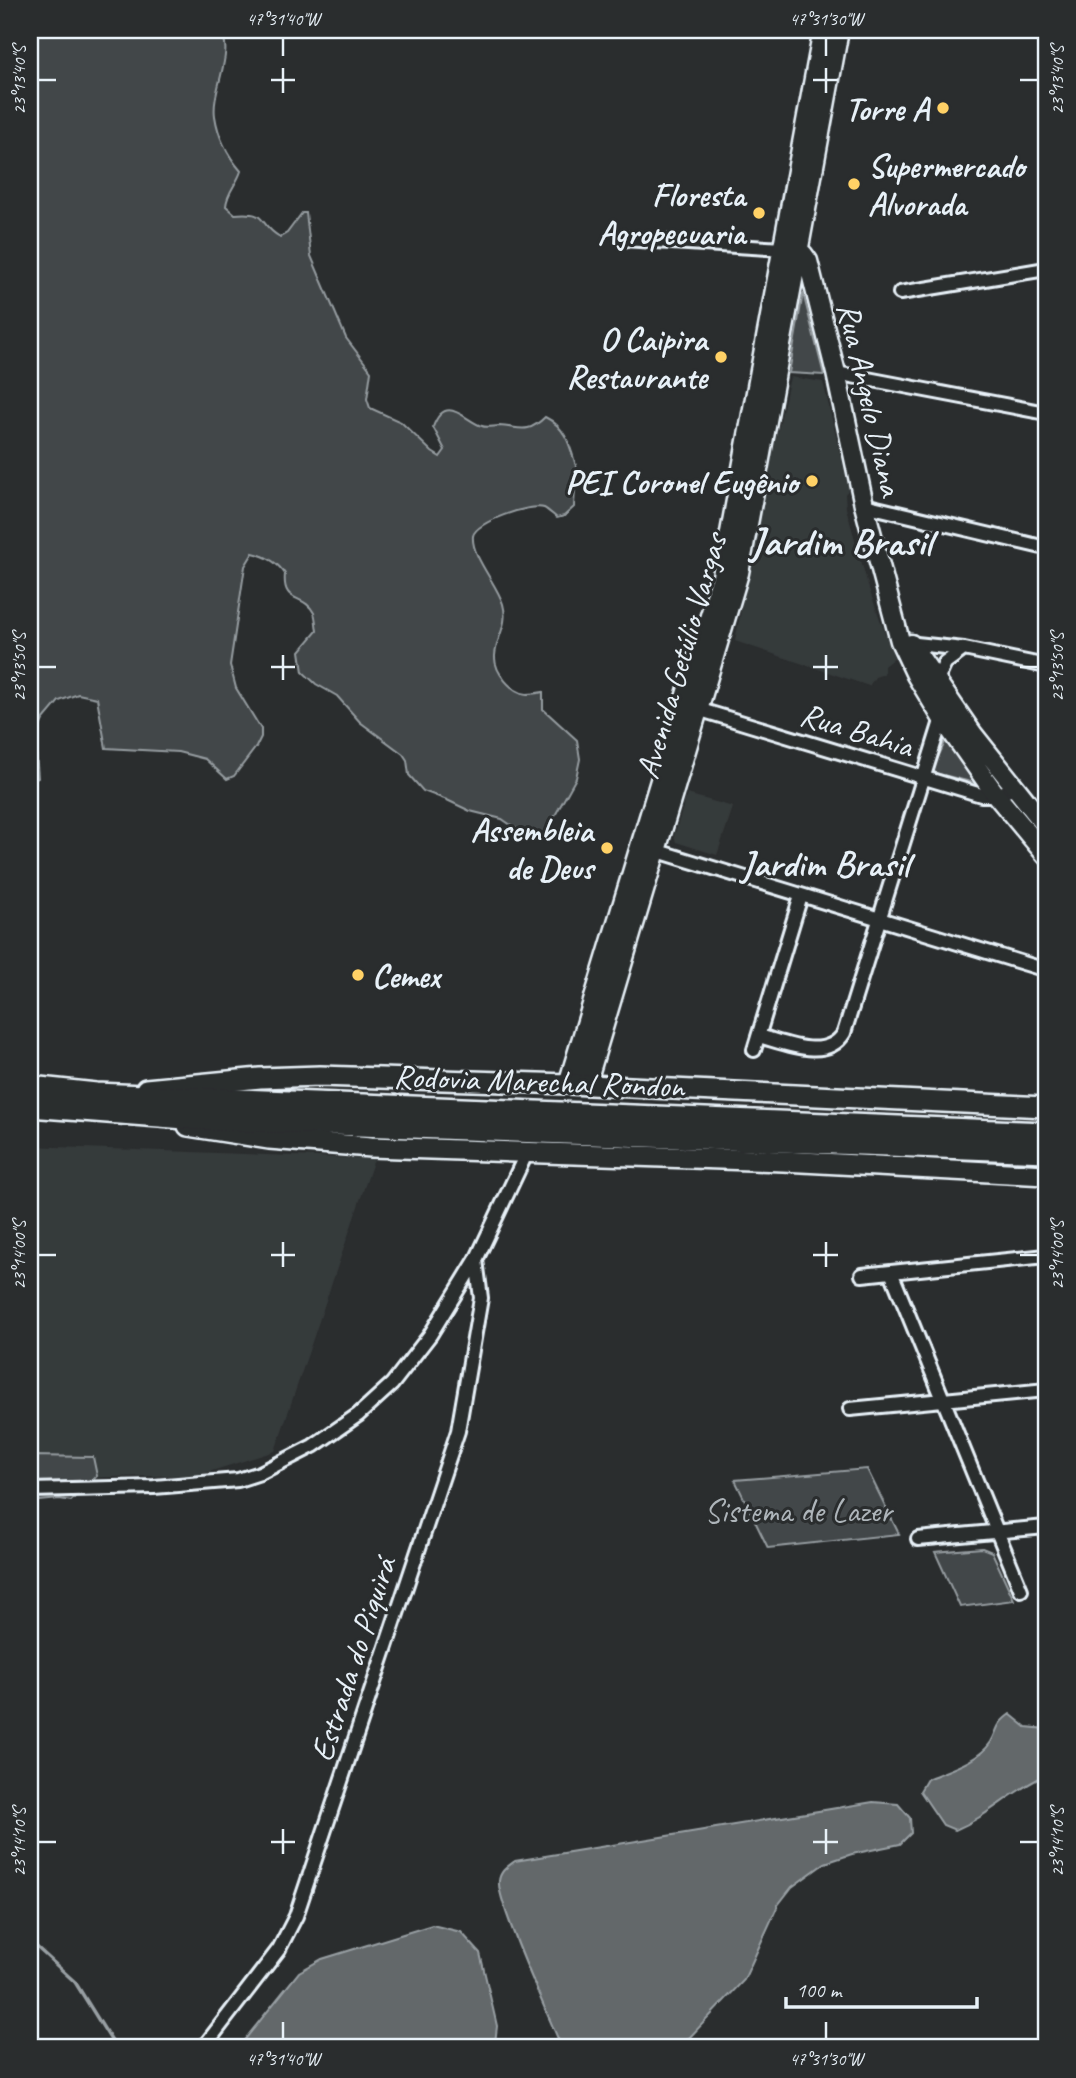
<svg xmlns="http://www.w3.org/2000/svg" width="1076" height="2078" viewBox="0 0 1076 2078" font-family="Caveat,sans-serif">
  <style>
    .built { fill: #363a3b }
    .green { fill: #424648; stroke: #959ca0; stroke-width: 2 }
    .water { fill: #63686b; stroke: #989fa3; stroke-width: 2 }
    .lines { fill: none; stroke-linecap: round; stroke-linejoin: round }
    .stream { stroke: #989fa3; stroke-width: 3.5 }
    .street-casing { stroke: #e8f1f8; stroke-width: 18 }
    .secondary-casing { stroke: #e8f1f8; stroke-width: 23 }
    .primary-casing { stroke: #e8f1f8; stroke-width: 24 }
    .highway-casing { stroke: #e8f1f8; stroke-width: 26 }
    .street { stroke: #2a2d2e; stroke-width: 12 }
    .secondary { stroke: #2a2d2e; stroke-width: 18 }
    .primary { stroke: #2a2d2e; stroke-width: 19 }
    .highway { stroke: #2a2d2e; stroke-width: 21 }
    .ticks { fill: none; stroke: #e8f1f8; stroke-width: 2.5 }
    .poi-dot { fill: #ffd166; stroke: #2a2d2e; stroke-width: 2.5 }
    .labels { text-anchor: middle; stroke-width: 6; stroke-linejoin: round; paint-order: stroke }
    .poi-label { font-size: 33px; font-weight: bold; fill: #e8f1f8; stroke: #2a2d2e; text-anchor: end }
    .street-label { font-size: 33px; fill: #e8f1f8; stroke: #2a2d2e }
    .park-label { font-size: 33px; fill: #aeb5ba; stroke: #2a2d2e }
    .quarter-label { font-size: 37px; font-weight: bold; fill: #e8f1f8; stroke: #2a2d2e }
    .district-label { font-size: 40px; font-weight: bold; fill: #e8f1f8; stroke: #2a2d2e }
    .neatline { fill: none; stroke: #e8f1f8; stroke-width: 2.5 }
    .ticks-label { font-size: 18px; text-anchor: middle; fill: #e8f1f8 }
  </style>
  <rect width="100%" height="100%" fill="#2a2d2e"/>
  <filter id="ink" filterUnits="userSpaceOnUse"><feTurbulence type="fractalNoise" baseFrequency=".0143" numOctaves="2"/><feDisplacementMap in="SourceGraphic" scale="14" xChannelSelector="R" yChannelSelector="G"/><feConvolveMatrix kernelMatrix="1 2 1 2 8 2 1 2 1" color-interpolation-filters="sRGB"/></filter>
  <g filter="url(#ink)">
    <path class="built" d="M 790,377 L 823,382 L 849,489 L 845,494 L 846,508 L 870,592 L 894,658 L 884,666 L 884,674 L 875,677 L 869,686 L 735,641 L 766,483 Z
      M 687,794 L 733,807 L 717,855 L 676,842 L 674,836 Z
      M 30,1146 L 374,1159 L 275,1451 L 199,1475 L 30,1479 Z"/>
    <path class="green" d="M 30,30 L 219,30 C 237,49 211,90 215,116 C 218,136 228,156 241,171 C 237,184 227,192 226,206 L 235,214 C 270,211 256,223 280,237 L 287,233 L 302,213 L 306,213 L 311,256 L 346,338 L 371,371 L 367,399 L 370,408 L 401,422 L 432,452 L 440,457 L 445,450 L 433,427 C 446,392 466,422 482,426 C 486,428 494,426 499,426 C 520,427 527,435 545,417 C 570,429 571,454 580,478 L 575,486 L 574,507 L 564,516 L 557,518 C 553,515 548,510 544,508 C 531,503 475,522 473,536 C 471,556 497,584 503,604 C 509,626 496,636 495,656 C 494,672 512,693 527,694 C 532,694 538,693 543,692 L 543,709 L 577,740 L 580,759 L 576,778 L 553,819 L 552,839 L 543,840 L 527,836 L 502,819 L 470,811 L 447,800 L 423,791 L 409,775 L 407,760 L 403,754 L 360,722 L 337,696 L 316,684 L 303,672 L 300,651 L 317,631 C 316,626 316,618 314,613 C 304,593 282,605 285,574 C 278,563 266,556 253,553 L 245,566 L 230,665 L 236,688 L 261,729 L 261,737 L 256,747 L 234,776 L 227,779 L 205,759 L 178,752 L 106,748 L 97,698 L 78,694 L 59,701 L 43,720 L 35,738 L 38,778 L 30,782 Z
      M 803,293 L 824,375 L 789,373 Z
      M 946,740 L 977,781 L 975,783 L 935,773 L 933,768 Z
      M 30,1456 L 93,1457 L 97,1476 L 71,1501 L 60,1499 L 30,1502 Z
      M 867,1469 L 899,1534 L 768,1548 L 735,1480 Z
      M 982,1548 L 992,1552 L 1014,1600 L 960,1607 L 935,1552 Z"/>
    <path class="water" d="M 1010,1714 L 1026,1727 L 1046,1729 L 1046,1775 C 1012,1790 989,1816 955,1830 L 943,1825 L 920,1791 L 927,1779 C 948,1770 978,1762 991,1742 C 999,1728 995,1725 1010,1714 Z
      M 873,1802 L 898,1804 L 910,1818 L 911,1833 L 900,1844 L 852,1854 L 825,1863 L 792,1887 L 778,1905 L 744,1980 L 690,2037 L 672,2048 L 562,2048 C 551,2022 496,1901 499,1881 C 500,1871 507,1867 515,1861 Z
      M 432,1925 L 461,1932 L 480,1953 L 497,2026 L 495,2043 L 484,2048 L 238,2048 L 299,1972 L 322,1959 Z"/>
    <g class="lines">
      <path class="stream" d="M 30,1941 L 75,1982 L 116,2048"/>
      <defs>
        <path id="street" d="M 623,239 L 783,249
          M 900,293 L 1046,269
          M 836,373 L 1046,413
          M 864,505 L 1046,548
          M 907,643 L 964,649 L 1046,666
          M 937,681 L 945,663 L 964,649
          M 694,708 L 981,795 L 996,795 L 1015,788
          M 651,849 L 1046,970
          M 759,1036 C 785,1043 827,1062 844,1033 L 942,718
          M 754,1050 L 801,896
          M 891,1272 L 1021,1590
          M 862,1275 L 1046,1256
          M 850,1409 L 1046,1390
          M 30,1490 L 154,1487 L 238,1480 L 260,1473 L 313,1446 L 358,1415 L 392,1384 L 430,1335 L 476,1260 L 527,1152
          M 918,1539 L 1046,1527
          M 203,2048 L 279,1949 L 296,1916 L 458,1431 L 481,1298 L 476,1260"/>
        <path id="secondary" d="M 794,251 L 803,254 L 808,261 L 836,373 L 864,505 L 900,641 L 916,675 L 942,718 L 996,795 L 1046,855
          M 911,644 L 973,734 L 1046,826
          M 568,1084 L 722,576 L 823,30
          M 586,1085 L 739,573 L 839,30"/>
        <path id="primary" d="M 146,1089 L 260,1078 L 320,1076 L 568,1084 L 1046,1107
          M 188,1126 L 269,1139 L 371,1147 L 783,1161 L 1046,1175"/>
        <path id="highway" d="M 30,1087 L 96,1094 L 1046,1133
          M 30,1106 L 198,1119 L 1046,1151"/>
      </defs>
      <use href="#street" class="street-casing"/>
      <use href="#secondary" class="secondary-casing"/>
      <use href="#primary" class="primary-casing"/>
      <use href="#highway" class="highway-casing"/>
      <use href="#street" class="street"/>
      <use href="#secondary" class="secondary"/>
      <use href="#primary" class="primary"/>
      <use href="#highway" class="highway"/>
    </g>
  </g>
  <path class="ticks" d="M 283,38 L 283,56M 826,38 L 826,56M 283,68 L 283,93M 826,68 L 826,93M 38,80 L 56,80M 271,80 L 295,80M 813,80 L 838,80M 1020,80 L 1038,80M 283,655 L 283,680M 826,655 L 826,680M 38,667 L 56,667M 271,667 L 295,667M 813,667 L 838,667M 1020,667 L 1038,667M 283,1242 L 283,1267M 826,1242 L 826,1267M 38,1255 L 56,1255M 271,1255 L 295,1255M 813,1255 L 838,1255M 1020,1255 L 1038,1255M 283,1829 L 283,1854M 826,1829 L 826,1854M 38,1842 L 56,1842M 271,1842 L 295,1842M 813,1842 L 838,1842M 1020,1842 L 1038,1842M 283,2022 L 283,2039M 826,2022 L 826,2039"/>
  <g class="poi-dot">
    <circle cx="943" cy="108" r="7"/>
    <circle cx="854" cy="184" r="7"/>
    <circle cx="759" cy="213" r="7"/>
    <circle cx="721" cy="357" r="7"/>
    <circle cx="812" cy="481" r="7"/>
    <circle cx="607" cy="848" r="7"/>
    <circle cx="358" cy="975" r="7"/>
  </g>
  <g class="labels">
    <g class="poi-label">
      <text x="929" y="120">Torre A</text>
      <text x="868" y="177" text-anchor="start">Supermercado<tspan x="868" dy="38">Alvorada</tspan></text>
      <text x="745" y="206">Floresta<tspan x="745" dy="38">Agropecuaria</tspan></text>
      <text x="707" y="350">O Caipira<tspan x="707" dy="38">Restaurante</tspan></text>
      <text x="798" y="493">PEI Coronel Eugênio</text>
      <text x="593" y="841">Assembleia<tspan x="593" dy="38">de Deus</tspan></text>
      <text x="372" y="987" text-anchor="start">Cemex</text>
    </g>
    <g class="street-label">
      <text transform="translate(871 399) rotate(77)" y="12">Rua Angelo Diana</text>
      <text transform="translate(680 656) rotate(-74)" y="12">Avenida Getúlio Vargas</text>
      <text transform="translate(857 729) rotate(17)" y="12">Rua Bahia</text>
      <text transform="translate(539 1080) rotate(2)" y="12">Rodovia Marechal Rondon</text>
      <text transform="translate(352 1659) rotate(-72)" y="12">Estrada do Piquirá</text>
    </g>
    <g class="park-label">
      <text x="798" y="1522">Sistema de Lazer</text>
    </g>
    <g class="quarter-label">
      <text x="825" y="876">Jardim Brasil</text>
    </g>
    <g class="district-label">
      <text x="841" y="555">Jardim Brasil</text>
    </g>
  </g>
  <rect width="1076" height="2078" fill="none" stroke="#2a2d2e" stroke-width="77"/>
  <path d="M786 1997v10h191v-10" fill="none" stroke="#e8f1f8" stroke-width="3.5"/>
  <text x="796" y="1997" font-size="21" fill="#e8f1f8" stroke="#2a2d2e" stroke-width="5" paint-order="stroke">100 m</text>
  <rect x="38" y="38" width="1000" height="2001" class="neatline"/>
  <g class="ticks-label">
    <text x="283" y="25">47°31'40"W</text>
    <text x="826" y="25">47°31'30"W</text>
    <text transform="translate(19 80) rotate(-90)" y="6">23°13'40"S</text>
    <text transform="translate(1057 80) rotate(-90)" y="6">23°13'40"S</text>
    <text transform="translate(19 667) rotate(-90)" y="6">23°13'50"S</text>
    <text transform="translate(1057 667) rotate(-90)" y="6">23°13'50"S</text>
    <text transform="translate(19 1255) rotate(-90)" y="6">23°14'00"S</text>
    <text transform="translate(1057 1255) rotate(-90)" y="6">23°14'00"S</text>
    <text transform="translate(19 1842) rotate(-90)" y="6">23°14'10"S</text>
    <text transform="translate(1057 1842) rotate(-90)" y="6">23°14'10"S</text>
    <text x="283" y="2065">47°31'40"W</text>
    <text x="826" y="2065">47°31'30"W</text>
  </g>
</svg>
